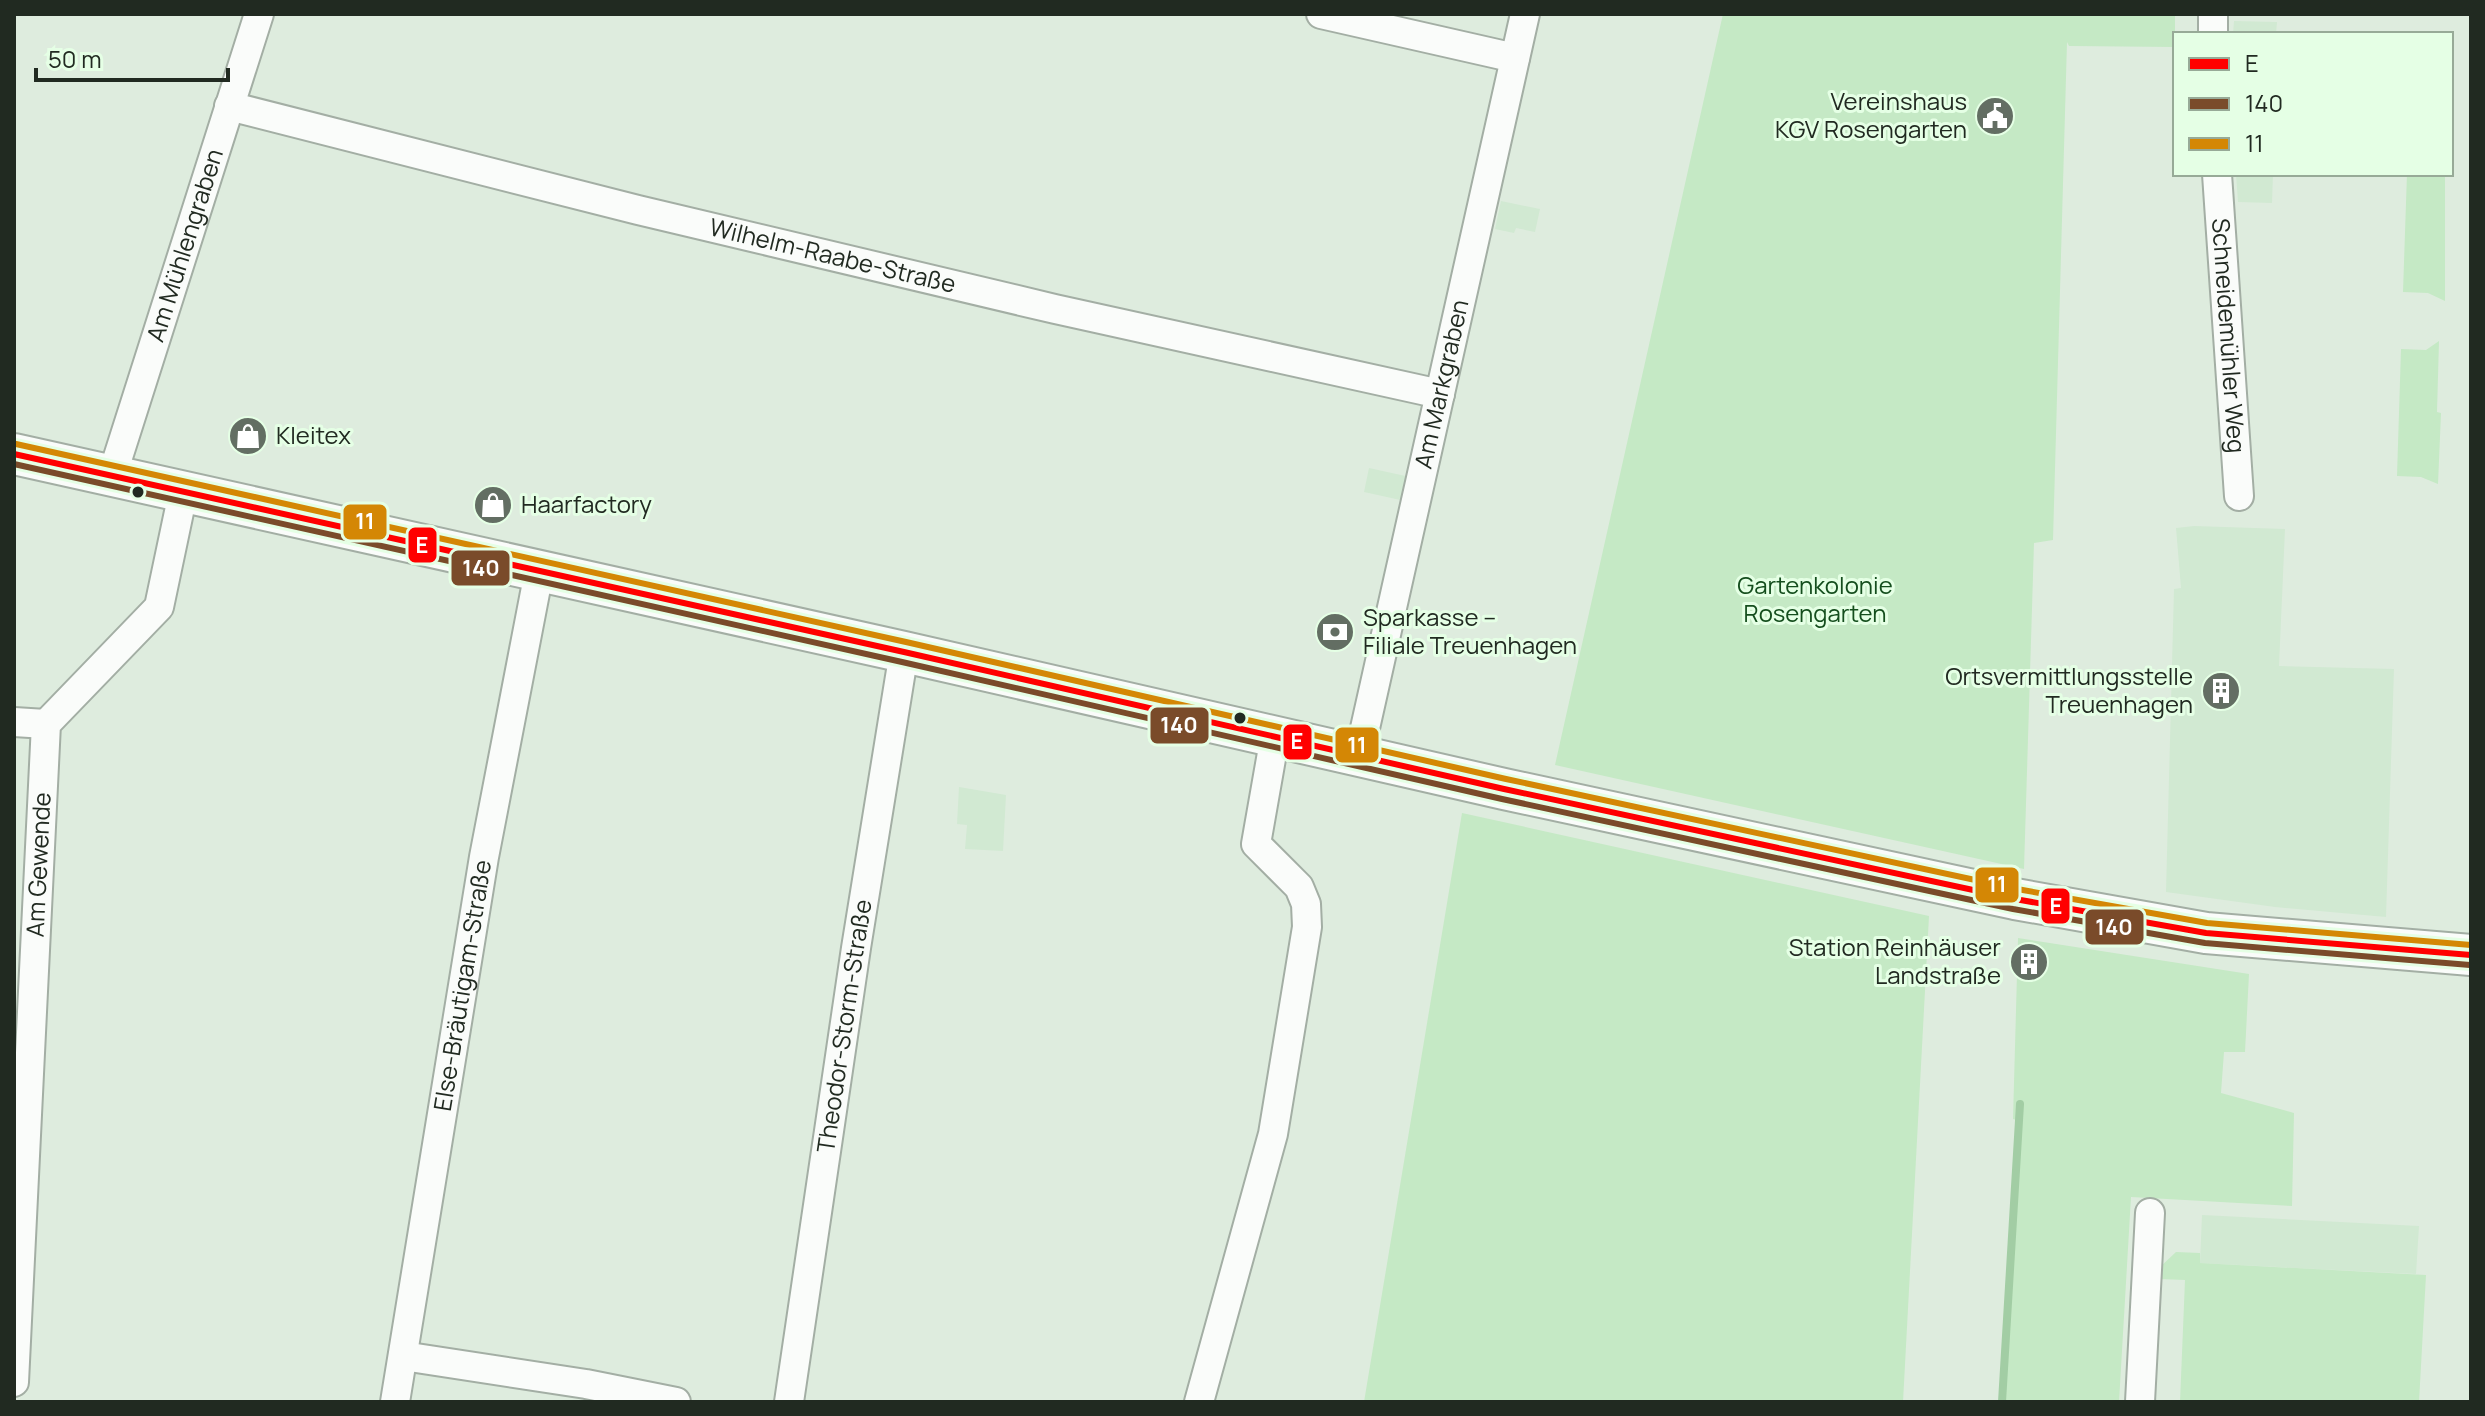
<svg xmlns="http://www.w3.org/2000/svg" width="2485" height="1416" viewBox="0 0 2485 1416" font-family="Manrope,sans-serif">
  <style>
    .built { fill: #d1e9d2 }
    .green { fill: #c5e9c5 }
    .lines { fill: none; stroke-linecap: round; stroke-linejoin: round }
    .stream { stroke: #a2cda4; stroke-width: 8 }
    .minor-casing { stroke: #a3aea4; stroke-width: 32 }
    .secondary-casing { stroke: #a3aea4; stroke-width: 44 }
    .minor { stroke: #fafcfa; stroke-width: 28 }
    .secondary { stroke: #fafcfa; stroke-width: 40 }
    .bus-1-casing { stroke: #e5ffe5; stroke-width: 12 }
    .bus-2-casing { stroke: #e5ffe5; stroke-width: 12 }
    .bus-3-casing { stroke: #e5ffe5; stroke-width: 12 }
    .bus-1 { stroke: #f00; stroke-width: 6 }
    .bus-2 { stroke: #7a4b2a; stroke-width: 6 }
    .bus-3 { stroke: #d48705; stroke-width: 6 }
    .bus-dot { fill: #212a21; stroke: #e5ffe5; stroke-width: 3 }
    .labels { text-anchor: middle; stroke-width: 6; stroke-linejoin: round; paint-order: stroke }
    .poi-label { font-size: 24px; fill: #212a21; stroke: #e5ffe5; text-anchor: end }
    .street-label { font-size: 24px; fill: #212a21; stroke: #e5ffe5 }
    .park-label { font-size: 24px; fill: #144e1d; stroke: #e5ffe5 }
    .line-badge { stroke: #e5ffe5; stroke-width: 3 }
    .badge-label { font-size: 22px; text-anchor: middle; font-weight: bold; fill: #fff }
  </style>
  <rect width="100%" height="100%" fill="#deecde"/>
  <path class="built" d="M 2234,21 L 2277,22 L 2276,34 L 2233,34 Z
    M 2236,174 L 2273,174 L 2272,203 L 2238,202 Z
    M 1501,201 L 1540,209 L 1535,232 L 1516,228 L 1514,233 L 1495,229 Z
    M 1369,468 L 1410,477 L 1405,501 L 1364,492 Z
    M 2194,526 L 2285,529 L 2279,666 L 2394,669 L 2386,917 L 2275,907 L 2166,892 L 2174,589 L 2181,588 L 2176,528 Z
    M 959,787 L 1006,795 L 1003,851 L 965,849 L 967,825 L 957,824 Z
    M 2202,1215 L 2419,1226 L 2416,1274 L 2200,1263 Z"/>
  <path class="green" d="M 1723,14 L 2175,14 L 2175,47 L 2069,46 L 2067,42 L 2053,540 L 2034,543 L 2024,869 L 1555,765 Z
    M 2407,174 L 2445,174 L 2445,301 L 2428,293 L 2403,292 Z
    M 2439,341 L 2437,412 L 2441,413 L 2438,484 L 2421,477 L 2397,476 L 2401,349 L 2426,350 Z
    M 1462,813 L 1929,916 L 1903,1402 L 1364,1402 Z
    M 2018,938 L 2249,974 L 2245,1052 L 2224,1052 L 2221,1093 L 2294,1113 L 2292,1206 L 2131,1197 L 2119,1402 L 2004,1402 L 2020,1121 L 2013,1119 Z
    M 2176,1252 L 2200,1253 L 2200,1263 L 2426,1275 L 2419,1402 L 2180,1402 L 2185,1280 L 2159,1279 L 2159,1268 Z"/>
  <g class="lines">
    <path class="stream" d="M 2002,1402 L 2020,1104"/>
    <defs>
      <g id="minor">
        <path d="M 1321,14 L 1515,58"/>
        <path d="M 2213,34 L 2213,14"/>
        <path id="s1" d="M 229,106 L 638,210 L 1055,309 L 1440,394"/>
        <path id="s2" d="M 2217,174 L 2239,496"/>
        <path id="s3" d="M 112,476 L 259,14"/>
        <path d="M 14,722 L 46,724"/>
        <path id="s4" d="M 1359,755 L 1525,14"/>
        <path d="M 403,1356 L 586,1384 L 676,1402"/>
        <path id="s5" d="M 14,1382 L 46,724 L 159,607 L 183,493"/>
        <path id="s6" d="M 395,1402 L 484,857 L 539,572"/>
        <path id="s7" d="M 789,1402 L 856,948 L 904,652"/>
        <path d="M 1199,1402 L 1273,1134 L 1307,927 L 1306,904 L 1299,887 L 1256,844 L 1275,736"/>
        <path d="M 2140,1402 L 2150,1213"/>
      </g>
      <path id="secondary" d="M 14,454 L 904,652 L 1504,789 L 2015,899 L 2206,933 L 2471,955"/>
    </defs>
    <use href="#minor" class="minor-casing"/>
    <use href="#secondary" class="secondary-casing"/>
    <use href="#minor" class="minor"/>
    <use href="#secondary" class="secondary"/>
    <defs>
      <path id="bus-1" d="M 14,454 L 904,652 L 1504,789 L 2015,899 L 2206,933 L 2471,955"/>
      <path id="bus-2" d="M 14,464 L 902,662 L 1502,799 L 2013,909 L 2205,943 L 2470,965"/>
      <path id="bus-3" d="M 16,444 L 906,642 L 1506,779 L 2017,889 L 2207,923 L 2471,945"/>
    </defs>
    <use href="#bus-1" class="bus-1-casing"/>
    <use href="#bus-2" class="bus-2-casing"/>
    <use href="#bus-3" class="bus-3-casing"/>
    <use href="#bus-1" class="bus-1"/>
    <use href="#bus-2" class="bus-2"/>
    <use href="#bus-3" class="bus-3"/>
  </g>
  <defs>
    <symbol id="civic-disc" viewBox="-11 -11 22 22"><circle r="9.5" fill="#636e63" stroke="#e5ffe5"/><path d="M-.6-6.5H3V-4.5H.6V-3L4-1V1h2V6H-6V1h2V-1L-.6-3ZM-1.2 2.5V6h2.4V2.5Z" fill="#fff"/></symbol>
    <symbol id="shop-disc" viewBox="-11 -11 22 22"><circle r="9.5" fill="#636e63" stroke="#e5ffe5"/><path d="M-5-2.5h2.3a2.7 3.5 0 0 1 5.4 0H5L5.5 6h-11ZM-1.5-2.5h3a1.5 2.3 0 0 0-3 0Z" fill="#fff"/></symbol>
    <symbol id="bank-disc" viewBox="-11 -11 22 22"><circle r="9.5" fill="#636e63" stroke="#e5ffe5"/><path d="M-6-4H6V4H-6ZM0-2.3a2.3 2.3 0 1 0 0 4.6a2.3 2.3 0 1 0 0-4.6Z" fill="#fff"/></symbol>
    <symbol id="building-disc" viewBox="-11 -11 22 22"><circle r="9.5" fill="#636e63" stroke="#e5ffe5"/><path d="M-4-6H4V6H1V3H-1V6H-4ZM-2.5-4.3h1.7v1.8h-1.7ZM.8-4.3h1.7v1.8H.8ZM-2.5-1h1.7V.8h-1.7ZM.8-1h1.7V.8H.8Z" fill="#fff"/></symbol>
  </defs>
  <g fill-rule="evenodd">
    <use href="#civic-disc" x="1973" y="94" width="44" height="44"/>
    <use href="#shop-disc" x="226" y="414" width="44" height="44"/>
    <use href="#shop-disc" x="471" y="483" width="44" height="44"/>
    <use href="#bank-disc" x="1313" y="610" width="44" height="44"/>
    <use href="#building-disc" x="2199" y="669" width="44" height="44"/>
    <use href="#building-disc" x="2007" y="940" width="44" height="44"/>
  </g>
  <g class="bus-dot">
    <circle cx="138" cy="492" r="7"/>
    <circle cx="1240" cy="718" r="7"/>
  </g>
  <g class="labels">
    <g class="poi-label">
      <text x="1967" y="110">Vereinshaus<tspan x="1967" dy="28">KGV Rosengarten</tspan></text>
      <text x="276" y="444" text-anchor="start">Kleitex</text>
      <text x="521" y="513" text-anchor="start">Haarfactory</text>
      <text x="1363" y="626" text-anchor="start">Sparkasse –<tspan x="1363" dy="28">Filiale Treuenhagen</tspan></text>
      <text x="2193" y="685">Ortsvermittlungsstelle<tspan x="2193" dy="28">Treuenhagen</tspan></text>
      <text x="2001" y="956">Station Reinhäuser<tspan x="2001" dy="28">Landstraße</tspan></text>
    </g>
    <g class="street-label">
      <text dy="8" stroke="none"><textPath href="#s3" startOffset="242">Am Mühlengraben</textPath></text>
      <text dy="8" stroke="none"><textPath href="#s1" startOffset="622">Wilhelm-Raabe-Straße</textPath></text>
      <text dy="8" stroke="none"><textPath href="#s2" startOffset="162">Schneidemühler Weg</textPath></text>
      <text dy="8" stroke="none"><textPath href="#s4" startOffset="380">Am Markgraben</textPath></text>
      <text dy="8" stroke="none"><textPath href="#s5" startOffset="518">Am Gewende</textPath></text>
      <text dy="8" stroke="none"><textPath href="#s6" startOffset="422">Else-Bräutigam-Straße</textPath></text>
      <text dy="8" stroke="none"><textPath href="#s7" startOffset="380">Theodor-Storm-Straße</textPath></text>
    </g>
    <g class="park-label">
      <text x="1815" y="594">Gartenkolonie<tspan x="1815" dy="28">Rosengarten</tspan></text>
    </g>
  </g>
  <g class="line-badge">
    <rect x="342" y="503" width="46" height="38" rx="8" fill="#d48705"/>
    <rect x="407" y="526" width="31" height="38" rx="8" fill="#f00"/>
    <rect x="450" y="549" width="61" height="38" rx="8" fill="#7a4b2a"/>
    <rect x="1149" y="706" width="61" height="39" rx="8" fill="#7a4b2a"/>
    <rect x="1282" y="723" width="31" height="38" rx="8" fill="#f00"/>
    <rect x="1334" y="726" width="46" height="38" rx="8" fill="#d48705"/>
    <rect x="1974" y="866" width="46" height="38" rx="8" fill="#d48705"/>
    <rect x="2040" y="887" width="31" height="38" rx="8" fill="#f00"/>
    <rect x="2084" y="908" width="61" height="38" rx="8" fill="#7a4b2a"/>
  </g>
  <g class="badge-label">
    <text x="365" y="529">11</text>
    <text x="422" y="553">E</text>
    <text x="481" y="576">140</text>
    <text x="1179" y="733">140</text>
    <text x="1297" y="749">E</text>
    <text x="1357" y="753">11</text>
    <text x="1997" y="892">11</text>
    <text x="2056" y="914">E</text>
    <text x="2114" y="935">140</text>
  </g>
  <rect width="2485" height="1416" fill="none" stroke="#212a21" stroke-width="32"/>
  <rect x="2173" y="32" width="280" height="144" fill="#e5ffe5" stroke="#97aa97" stroke-width="2"/>
  <rect x="2189" y="58" width="40" height="12" fill="#ff0000" stroke="#97aa97" stroke-width="2"/>
  <text x="2245" y="72" font-size="24" fill="#212a21">E</text>
  <rect x="2189" y="98" width="40" height="12" fill="#7a4b2a" stroke="#97aa97" stroke-width="2"/>
  <text x="2245" y="112" font-size="24" fill="#212a21">140</text>
  <rect x="2189" y="138" width="40" height="12" fill="#d48705" stroke="#97aa97" stroke-width="2"/>
  <text x="2245" y="152" font-size="24" fill="#212a21">11</text>
  <path d="M36 68v12h192v-12" fill="none" stroke="#212a21" stroke-width="4"/>
  <text x="48" y="68" font-size="24" fill="#212a21" stroke="#e5ffe5" stroke-width="6" paint-order="stroke">50 m</text>
</svg>
